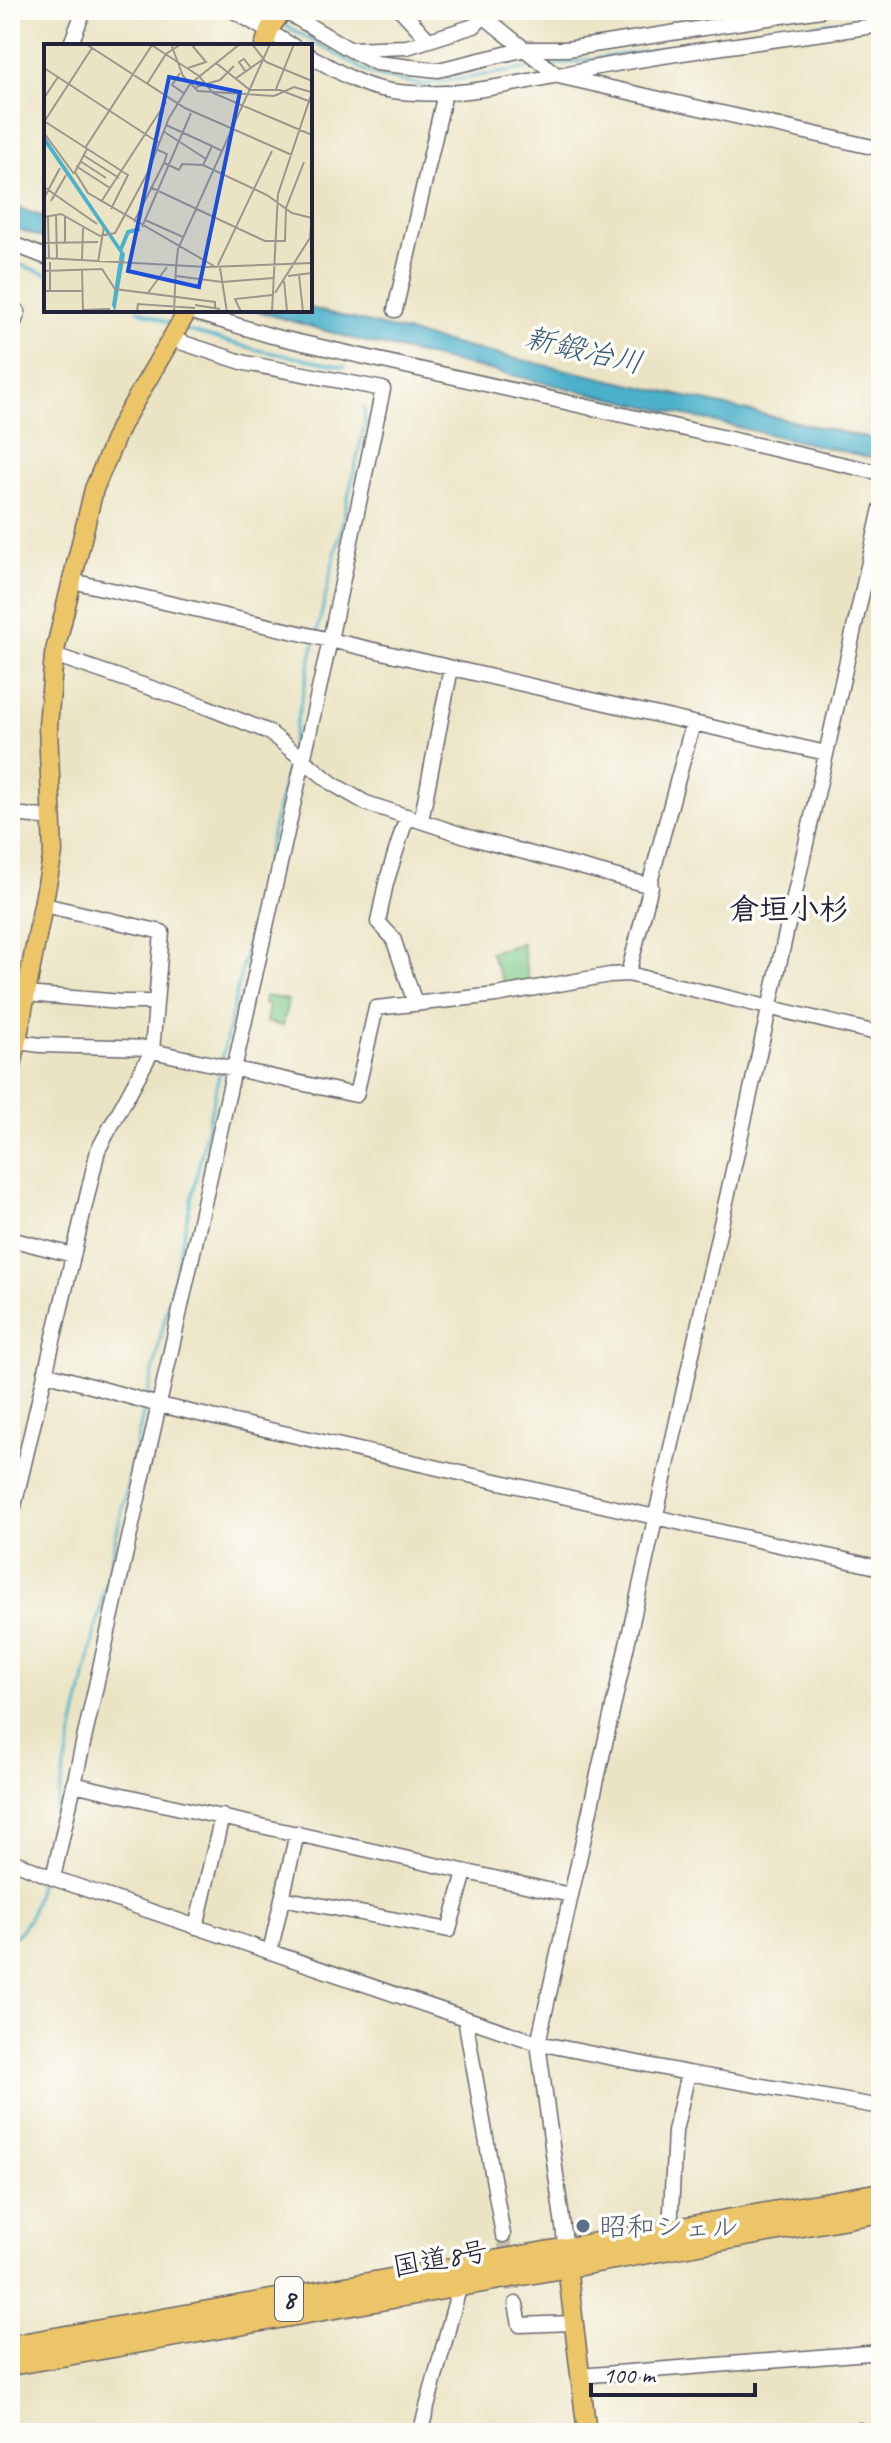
<svg xmlns="http://www.w3.org/2000/svg" width="891" height="2443" viewBox="0 0 891 2443" font-family="Caveat,'Klee One',sans-serif">
  <style>
    .green { fill: #7dca89; stroke: #507662; stroke-width: 2 }
    .water { fill: #4cb1cb; stroke: #376a83; stroke-width: 2 }
    .lines { fill: none; stroke-linecap: round; stroke-linejoin: round }
    .stream { stroke: #4cb1cb; stroke-width: 3 }
    .minor-tunnel { stroke: #c3bda9; stroke-width: 14; stroke-dasharray: 14 7; stroke-linecap: butt }
    .minor-casing { stroke: #68666b; stroke-width: 17 }
    .major-casing { stroke: #68666b; stroke-width: 21 }
    .highway-casing { stroke: #68666b; stroke-width: 25 }
    .minor { stroke: #fff; stroke-width: 14 }
    .major { stroke: #edc569; stroke-width: 18 }
    .highway { stroke: #edc569; stroke-width: 22 }
    .service-dot { fill: #5c6f8a; stroke: #fdfcf7; stroke-width: 3 }
    .labels { text-anchor: middle; stroke-width: 7; stroke-linejoin: round; paint-order: stroke }
    .shield { fill: #fdfcf7; stroke: #646373; stroke-width: 2 }
    .shield-label { font-size: 26px; font-weight: bold; fill: #22223b }
    .service-label { font-size: 28px; fill: #4e5e75; stroke: #fdfcf7; text-anchor: start }
    .street-label { font-size: 28px; fill: #22223b; stroke: #fdfcf7 }
    .water-label { font-size: 30px; font-style: italic; fill: #335b75; stroke: #fdfcf7 }
    .neighbourhood-label { font-size: 30px; font-weight: bold; fill: #22223b; stroke: #fdfcf7 }
    .inset-river { fill: none; stroke: #4cb1cb; stroke-width: 4 }
    .inset-road { fill: none; stroke: #9b968d; stroke-width: 2 }
    .view { fill: #1d4ed8; fill-opacity: 0.15; stroke: #1d4ed8; stroke-width: 4 }
    .inset-edge { fill: none; stroke: #22223b; stroke-width: 4 }
  </style>
  <rect width="100%" height="100%" fill="#fdfcf7"/>
  <filter id="ink" filterUnits="userSpaceOnUse"><feTurbulence type="fractalNoise" baseFrequency=".0125" numOctaves="2"/><feDisplacementMap in="SourceGraphic" scale="16" xChannelSelector="R" yChannelSelector="G"/><feConvolveMatrix kernelMatrix="1 2 1 2 8 2 1 2 1" color-interpolation-filters="sRGB"/></filter>
  <filter id="wash" filterUnits="userSpaceOnUse"><feTurbulence type="fractalNoise" baseFrequency=".006" numOctaves="4" result="noise"/><feDisplacementMap in="SourceGraphic" scale="32" xChannelSelector="R" yChannelSelector="G"/><feGaussianBlur stdDeviation="1.8" result="paint"/><feColorMatrix in="noise" values="0 0 0 0 0 0 0 0 0 0 0 0 0 0 0 0 0 1.4 0 .05"/><feComposite in="paint" operator="in"/></filter>
  <g filter="url(#wash)">
    <rect width="100%" height="100%" fill="#ebe4c4"/>
    <path class="green" d="M 522,943 L 529,984 L 506,989 L 490,952 Z
      M 265,996 L 288,1000 L 283,1026 L 266,1022 L 269,1006 L 264,1004 Z"/>
    <path class="water" d="M 10,205 L 46,218 L 46,239 L 10,226 Z
      M 310,308 L 465,347 L 881,441 L 881,460 L 354,339 L 253,310 L 310,310 Z"/>
    <g class="lines">
      <path class="stream" d="M 258,10 L 271,17
        M 281,23 L 373,75 L 422,85 L 537,67
        M 553,65 L 881,15
        M 10,261 L 46,274
        M 138,310 L 171,324
        M 185,330 L 258,350 L 345,367
        M 317,633 L 365,423 L 364,408
        M 291,746 L 315,640
        M 221,1062 L 290,753
        M 147,1398 L 220,1070
        M 43,1867 L 145,1405
        M 10,1941 C 32,1923 35,1904 40,1878"/>
    </g>
  </g>
  <g filter="url(#ink)">
    <g class="lines">
      <path class="minor-tunnel" d="M 503,2235 L 516,2304"/>
      <defs>
        <path id="minor" d="M 232,10 L 293,46
          M 283,10 L 349,49 L 407,47 L 474,26 L 490,10
          M 401,10 L 425,36 L 426,41
          M 476,10 L 558,76 L 881,149
          M 70,46 L 84,10
          M 349,49 L 376,63 L 438,70 L 526,49 L 567,49 L 821,10
          M 310,56 C 333,68 356,84 381,89 C 452,104 535,78 604,66 C 696,49 789,38 881,25
          M 10,243 L 46,257
          M 186,310 L 272,336 L 881,473
          M 395,310 L 445,93
          M 10,333 L 18,312
          M 72,581 L 693,723
          M 54,655 L 204,706 L 269,732 L 333,784 L 366,803 L 472,838 L 651,886 L 628,974
          M 407,816 L 386,883 L 378,922 L 393,938 L 415,1003
          M 10,817 L 23,815 L 52,818
          M 421,821 L 451,668
          M 649,886 L 693,723 L 826,753
          M 26,994 L 121,1002 L 156,1002
          M 17,1042 L 41,1045 L 152,1048
          M 152,1051 L 356,1095 L 376,1008 L 496,995 L 610,975 L 628,974 L 881,1034
          M 10,1239 L 73,1255
          M 45,1373 L 159,1405 L 881,1568
          M 10,1523 L 98,1150 L 152,1051 L 162,932 L 44,905
          M 73,1784 L 570,1895
          M 10,1860 L 53,1878 L 538,2043 L 688,2073 L 881,2107
          M 53,1878 L 330,640 L 383,389 L 245,363 L 171,339
          M 282,1898 L 449,1930 L 465,1872
          M 196,1927 L 222,1816
          M 270,1952 L 297,1833
          M 465,2018 L 503,2235
          M 670,2232 L 675,2131 L 688,2073
          M 567,2256 L 538,2043 L 881,508
          M 516,2304 L 520,2325 L 572,2323
          M 579,2376 L 881,2352
          M 859,2430 L 859,2433
          M 420,2433 L 460,2285"/>
        <path id="major" d="M 264,46 L 270,28 L 283,10
          M 10,1077 L 53,853 L 48,726 L 54,655 L 94,489 L 121,425 L 188,310
          M 567,2266 L 587,2433"/>
        <path id="highway" d="M 10,2347 L 881,2194
          M 10,2364 L 881,2211"/>
      </defs>
      <use href="#minor" class="minor-casing"/>
      <use href="#major" class="major-casing"/>
      <use href="#highway" class="highway-casing"/>
      <use href="#minor" class="minor"/>
      <use href="#major" class="major"/>
      <use href="#highway" class="highway"/>
    </g>
  </g>
  <circle class="service-dot" cx="583" cy="2226" r="8"/>
  <g class="labels">
    <rect class="shield" x="275" y="2277" width="28" height="44" rx="6"/>
    <g class="shield-label">
      <text x="289" y="2308">8</text>
    </g>
    <g class="service-label">
      <text x="599" y="2236">昭和シェル</text>
    </g>
    <g class="street-label">
      <text transform="translate(440 2258) rotate(-10)" y="10">国道8号</text>
    </g>
    <g class="water-label">
      <text transform="translate(584 350) rotate(13)" y="10">新鍛冶川</text>
    </g>
    <g class="neighbourhood-label">
      <text x="789" y="919">倉垣小杉</text>
    </g>
  </g>
  <g transform="translate(44 44)">
    <rect width="268" height="268" fill="#ebe4c4"/>
    <path d="M 0,91 L 81,210 L 71,268 L 68,261 L 76,209 L 0,98 Z" fill="#4cb1cb"/>
    <path class="inset-river" d="M 77,205 L 84,188 L 96,185"/>
    <path class="inset-road" d="M 42,0 L 141,64 L 248,111M 106,0 L 155,32M 127,0 L 139,32 L 154,47 L 230,52 L 250,43 L 267,48M 208,0 L 222,18 L 268,37M 172,19 L 206,46 L 236,46 L 267,58M 0,24 L 115,99M 144,24 L 162,18 L 147,0M 202,28 L 195,18 L 200,15 L 207,24M 136,29 L 128,41 L 141,50M 155,32 L 169,49 L 268,91M 191,35 L 218,16M 103,40 L 122,10 L 137,0M 152,43 L 176,36 L 190,22M 232,45 L 250,0M 0,54 L 14,33M 0,77 L 84,131 L 67,165M 0,78 L 48,4M 122,81 L 168,102M 119,87 L 162,115 L 159,121M 0,89 L 30,130M 41,104 L 108,1M 43,105 L 31,128 L 44,149 L 170,222M 39,111 L 75,134M 162,115 L 168,102 L 178,107M 36,117 L 62,134M 120,119 L 135,126 L 138,120 L 159,121 L 223,151 L 248,169 L 268,174M 32,122 L 66,144M 0,143 L 53,180M 106,143 L 221,197 L 241,197 L 242,164 L 260,118M 0,154 L 16,124M 7,157 L 22,131M 57,158 L 122,58M 12,170 L 13,214M 21,172 L 21,198M 0,173 L 17,170 L 56,192 L 71,189 L 104,128 L 125,74 L 146,40 L 196,0M 4,173 L 5,214M 101,176 L 139,193M 90,178 L 120,119 L 123,110 L 114,106M 98,183 L 147,69M 0,199 L 54,198M 0,214 L 163,223 L 268,219M 38,215 L 39,184M 6,218 L 6,247M 54,218 L 60,183M 174,221 L 228,107M 132,223 L 134,205 L 226,0M 176,224 L 183,268M 38,225 L 39,268M 0,227 L 58,225 L 71,245 L 171,258 L 171,268M 255,231 L 259,268M 132,232 L 178,238 L 229,234M 244,232 L 268,229M 240,237 L 243,267M 0,247 L 39,247M 231,249 L 266,194 L 268,168M 103,250 L 123,223M 151,261 L 176,265M 39,266 L 66,265M 93,267 L 94,260 L 151,264M 0,268 L 39,267M 130,268 L 132,223M 197,268 L 191,255 L 228,251M 228,268 L 234,150 L 268,48"/>
    <path class="view" d="M 125,33 L 196,48 L 155,243 L 84,227 Z"/>
    <rect width="268" height="268" class="inset-edge"/>
  </g>
  <rect width="891" height="2443" fill="none" stroke="#fdfcf7" stroke-width="40"/>
  <path d="M591 2383v12h164v-12" fill="none" stroke="#22223b" stroke-width="4"/>
  <text x="603" y="2383" font-size="24" fill="#22223b" stroke="#fdfcf7" stroke-width="6" paint-order="stroke">100 m</text>
</svg>
